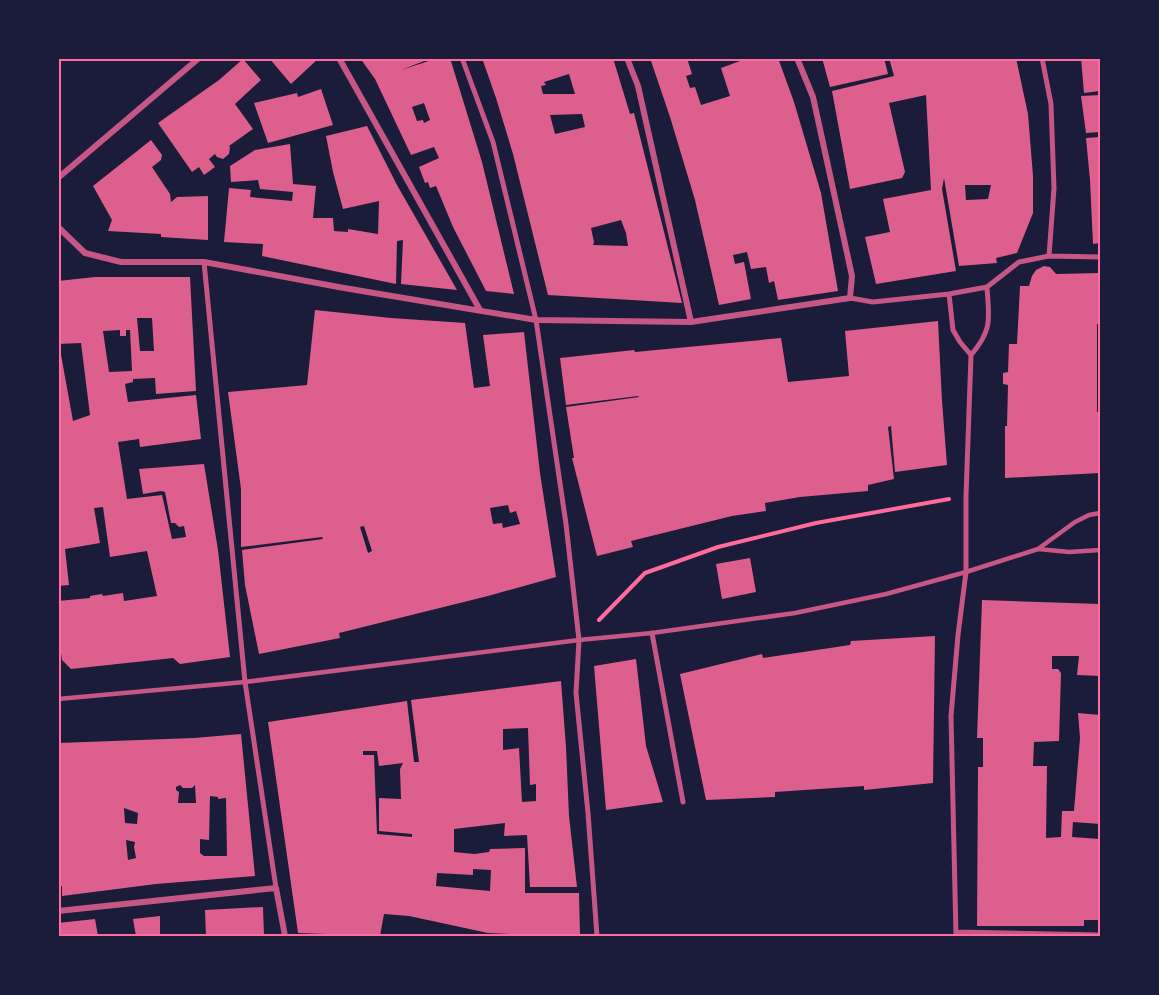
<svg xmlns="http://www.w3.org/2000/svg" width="1159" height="995" viewBox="0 0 1159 995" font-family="Ubuntu,sans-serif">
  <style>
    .building { fill: #dd5f8e; fill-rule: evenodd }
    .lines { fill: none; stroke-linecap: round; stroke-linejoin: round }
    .path { stroke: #ff6b9d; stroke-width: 4 }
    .service { stroke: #c65784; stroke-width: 4.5 }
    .pedestrian { stroke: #c65784; stroke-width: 5 }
    .minor { stroke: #c65784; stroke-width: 6 }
    .neatline { fill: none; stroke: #ff6b9d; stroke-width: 2 }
  </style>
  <rect width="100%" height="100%" fill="#1b1b3a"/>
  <path class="building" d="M 269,58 L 319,58 L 291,84 Z
    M 360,58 L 432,58 L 401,70 L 438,58 L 450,58 L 482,162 L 514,294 L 486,291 L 453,227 L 436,186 L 430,188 L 428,182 L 425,183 L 419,167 L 439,158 L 434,147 L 411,155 L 375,79 ZM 424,103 L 430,120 L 424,123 L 423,120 L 417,121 L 412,107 Z
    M 482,58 L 613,58 L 630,114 L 634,113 L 682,303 L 548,295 L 513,154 L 496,98 ZM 569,74 L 575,94 L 543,94 L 541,86 L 546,85 L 544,82 ZM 582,114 L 585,127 L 555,134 L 550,115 ZM 621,220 L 626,233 L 628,246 L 593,245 L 594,242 L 591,228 Z
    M 650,58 L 687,58 L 692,74 L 686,76 L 690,88 L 695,87 L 701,105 L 730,96 L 721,68 L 740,61 L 739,58 L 778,58 L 794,102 L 821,193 L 838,291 L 778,300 L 774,281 L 769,283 L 766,267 L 751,269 L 747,252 L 733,255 L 735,264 L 744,262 L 751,299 L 719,305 L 695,200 L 670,117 Z
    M 822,58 L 884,58 L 888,74 L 830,87 Z
    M 889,58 L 1016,58 L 1028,114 L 1033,176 L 1033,213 L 1017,253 L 996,258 L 997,263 L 959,266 L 944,178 L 942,189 L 956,271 L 876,284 L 865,237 L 890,232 L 883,199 L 931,190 L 926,95 L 889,103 L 905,172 L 902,178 L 850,189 L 832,91 L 894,76 ZM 965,185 L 991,185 L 988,199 L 966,200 Z
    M 1081,58 L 1100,58 L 1100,91 L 1084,93 Z
    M 243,59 L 261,80 L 235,104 L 253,129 L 229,146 L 230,147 L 229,154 L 223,159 L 217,157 L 215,154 L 209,159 L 215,167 L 204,175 L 199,167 L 192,172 L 158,123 L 219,80 Z
    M 321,89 L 333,125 L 268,143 L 254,103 L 297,93 L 298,97 Z
    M 1100,95 L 1100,132 L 1086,133 L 1081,96 Z
    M 367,126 L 397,185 L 457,290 L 401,284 L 403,240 L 397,241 L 396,284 L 262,256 L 263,244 L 224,242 L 229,188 L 251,190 L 250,197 L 292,201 L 293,192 L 260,189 L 258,180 L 231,182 L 230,166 L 255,150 L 290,144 L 293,184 L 316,186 L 313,218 L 333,218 L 334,231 L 348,232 L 348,229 L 378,234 L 379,201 L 343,209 L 333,172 L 326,136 Z
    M 1100,137 L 1100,243 L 1093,244 L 1090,180 L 1086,138 Z
    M 151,140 L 162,155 L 161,160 L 152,167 L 170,194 L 171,202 L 177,197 L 208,196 L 208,240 L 161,237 L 161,234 L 108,231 L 112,220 L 93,186 Z
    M 1044,266 L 1050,267 L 1056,274 L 1100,273 L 1100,324 L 1097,324 L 1097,412 L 1100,412 L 1100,473 L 1005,478 L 1005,426 L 1007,426 L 1008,385 L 1003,384 L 1003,373 L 1008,372 L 1009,344 L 1017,344 L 1020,286 L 1029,286 L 1032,276 L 1036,270 Z
    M 95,277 L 190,277 L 196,391 L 156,394 L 155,378 L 133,379 L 133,382 L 125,384 L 128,402 L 196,395 L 201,439 L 140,447 L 139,439 L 118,442 L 127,499 L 162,495 L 172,539 L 186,537 L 184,526 L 179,527 L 175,523 L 171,523 L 165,492 L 161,491 L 143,494 L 139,469 L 204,464 L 218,550 L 230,657 L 180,664 L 173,658 L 71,669 L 62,660 L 58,631 L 58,601 L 90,598 L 90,596 L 102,594 L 103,596 L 123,593 L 124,601 L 157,596 L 147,551 L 110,557 L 103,507 L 94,508 L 100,543 L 65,549 L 69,585 L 58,586 L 58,349 L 60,349 L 73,421 L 90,415 L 81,343 L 58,344 L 58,281 ZM 137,318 L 152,318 L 154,351 L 140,351 ZM 120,330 L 120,336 L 126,336 L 126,330 L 130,330 L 132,371 L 109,372 L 103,331 Z
    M 315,310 L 391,318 L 465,323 L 474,388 L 490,386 L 483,335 L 524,332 L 540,473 L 556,577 L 488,596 L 339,633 L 340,638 L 259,654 L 245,585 L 242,550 L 323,539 L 322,537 L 241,547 L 241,489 L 228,392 L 307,385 ZM 508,505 L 510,513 L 516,511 L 520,524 L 503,528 L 502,523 L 493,524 L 490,508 ZM 364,526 L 372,551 L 368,553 L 360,527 Z
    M 938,321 L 942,401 L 947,465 L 895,472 L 891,426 L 888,427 L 894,479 L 868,485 L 868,491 L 800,497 L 765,503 L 766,511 L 732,516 L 631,541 L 633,547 L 597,556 L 572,458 L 574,458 L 566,407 L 639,397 L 638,396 L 566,405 L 560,358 L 634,350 L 635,352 L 781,338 L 788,382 L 849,376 L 845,331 Z
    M 750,558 L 756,592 L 722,599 L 716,564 Z
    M 982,600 L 1100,604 L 1100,676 L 1077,675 L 1079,656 L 1052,656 L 1052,669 L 1058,669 L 1061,673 L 1059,741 L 1034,742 L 1033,766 L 1047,766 L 1046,838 L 1061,837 L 1062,811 L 1074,811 L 1080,738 L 1078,713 L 1100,715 L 1100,824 L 1073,822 L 1072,837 L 1100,839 L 1100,920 L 1084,920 L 1084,926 L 977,926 L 978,767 L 983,767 L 983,738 L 977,738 Z
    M 935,636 L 933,783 L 864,790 L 864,786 L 775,792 L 775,797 L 706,800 L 680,674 L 762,654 L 763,658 L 850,645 L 851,641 Z
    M 636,659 L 646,746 L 663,802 L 606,810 L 594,666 Z
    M 561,681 L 566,747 L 569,816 L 577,887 L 530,887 L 527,835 L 504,836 L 505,823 L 454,829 L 454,852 L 474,854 L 489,852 L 490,849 L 525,848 L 525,893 L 579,893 L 580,935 L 554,936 L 488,933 L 409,916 L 384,914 L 380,936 L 298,933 L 268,722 L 407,701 L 414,762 L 419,762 L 411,700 ZM 528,728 L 530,785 L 536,784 L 536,801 L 522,802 L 519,748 L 503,750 L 503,729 ZM 363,751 L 377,751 L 379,766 L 403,763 L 400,769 L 401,799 L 379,798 L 379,831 L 412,834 L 412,837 L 377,834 L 374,755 L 363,755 ZM 473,869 L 491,870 L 490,891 L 436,886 L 437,873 L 473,875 Z
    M 241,734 L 255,876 L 156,884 L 62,896 L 62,886 L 58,886 L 58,743 L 194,738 ZM 180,785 L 183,788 L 192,788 L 195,785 L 196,803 L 178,803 L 179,792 L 176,790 L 176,787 ZM 210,796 L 218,797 L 218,799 L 226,798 L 227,856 L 204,856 L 200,853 L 200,839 L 209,840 ZM 124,808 L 138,813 L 137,824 L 125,823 ZM 126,840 L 135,842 L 134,847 L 136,858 L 128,860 Z
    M 263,907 L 264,936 L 206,936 L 205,910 Z
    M 160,916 L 160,936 L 136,936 L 133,919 Z
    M 95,919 L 98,936 L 58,936 L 58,923 Z"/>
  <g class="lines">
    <path class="path" d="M 599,620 L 645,573 L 718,547 L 816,523 L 949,499"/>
    <path class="service" d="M 1038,549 L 1069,552 L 1100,550
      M 58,699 L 245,682 L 579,640 L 652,633 L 795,613 L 886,594 L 966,572 L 1038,549 L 1075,522 L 1089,515 L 1100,513"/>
    <path class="pedestrian" d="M 462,58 L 493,142 L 536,320 L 566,524 L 579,640 L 576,693 L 588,813 L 597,936
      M 1042,58 L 1051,104 L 1054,188 L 1049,256
      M 204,262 L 245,682 L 276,888
      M 949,294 L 953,330 L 960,342 L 971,355
      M 850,298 L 873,302 L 949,294 L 987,287
      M 652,633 L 683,802
      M 956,932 L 1100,935
      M 956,936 L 951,716 L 958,635 L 966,572 L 966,496 L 971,355 C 993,329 989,319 987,287 L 1019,262 L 1049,256 L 1100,257"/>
    <path class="minor" d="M 339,58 L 480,310
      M 627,58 L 638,86 L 691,322
      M 58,178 L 199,58
      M 58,227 L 85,253 L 121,262 L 204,262 L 344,288 L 536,320 L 691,322 L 850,298 L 852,276 L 813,97 L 797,58
      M 58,911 L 276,888 L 285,936"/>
  </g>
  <rect width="1159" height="995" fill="none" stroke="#1b1b3a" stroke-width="120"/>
  <rect x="60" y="60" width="1039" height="875" class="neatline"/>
</svg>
